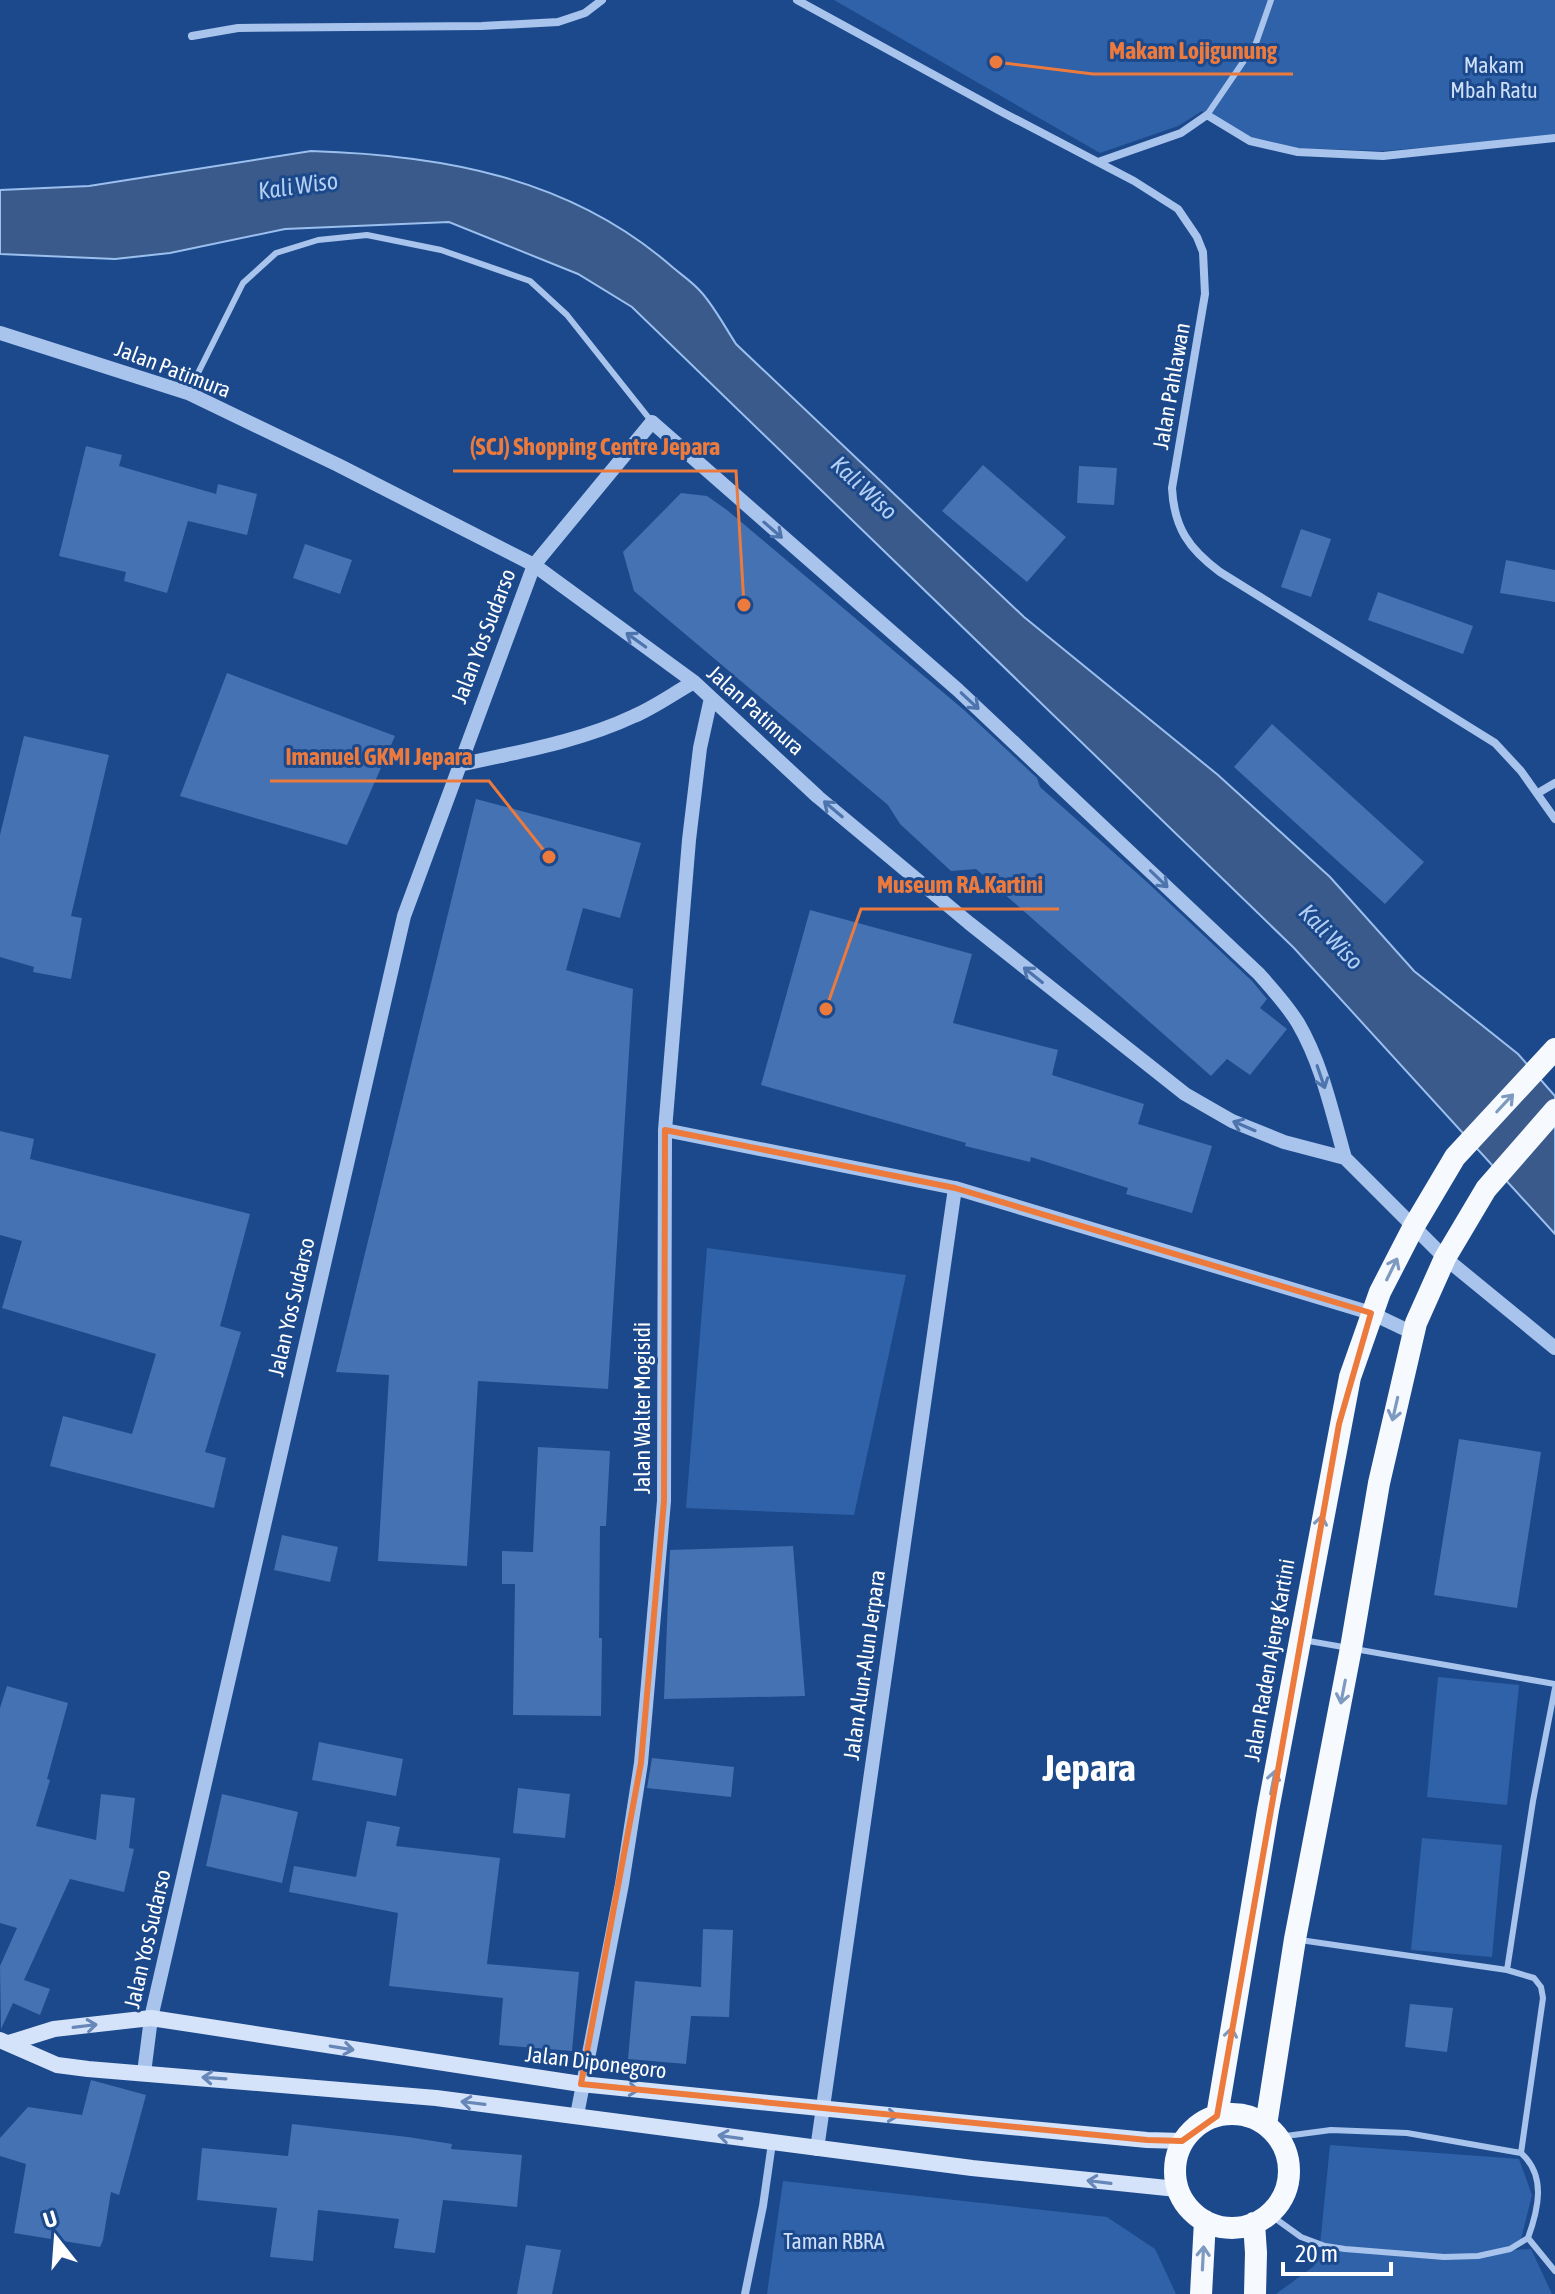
<svg xmlns="http://www.w3.org/2000/svg" width="1555" height="2294" viewBox="0 0 1555 2294" font-family="'Asap Condensed',sans-serif">
  <style>
    .green { fill: #3062a9 }
    .water { fill: #395a8a; stroke: #9bbfee; stroke-width: 2 }
    .building { fill: #4472b3 }
    .lines { fill: none; stroke-linecap: round; stroke-linejoin: round }
    .service { stroke: #a8c4ec; stroke-width: 6 }
    .minor { stroke: #a8c4ec; stroke-width: 8 }
    .tertiary { stroke: #a8c4ec; stroke-width: 14 }
    .secondary { stroke: #d4e3f9; stroke-width: 16 }
    .trunk { stroke: #f6faff; stroke-width: 22 }
    .oneway { stroke: #4d74ad }
    .oneway2 { stroke: #7e99bf }
    .oneway3 { stroke: #6687b7 }
    .marked { fill: none; stroke: #ed7a3d; stroke-width: 6; stroke-linejoin: round }
    .labels { text-anchor: middle; stroke-width: 6; stroke-linejoin: round; paint-order: stroke }
    .park-label { font-size: 22px; fill: #cddff9; stroke: #1c498b }
    .street-label { font-size: 22px; fill: #fff; stroke: #1c498b }
    .water-label { font-size: 24px; font-style: italic; fill: #b3cff4; stroke: #1c498b }
    .town-label { font-size: 38px; font-weight: bold; fill: #fff; stroke: #1c498b }
    .leader { fill: none; stroke: #ed7a3d; stroke-width: 3 }
    .callout-dot { fill: #ed7a3d; stroke: #1c498b; stroke-width: 3 }
    .callout-label { font-size: 24px; text-anchor: middle; font-weight: bold; fill: #ed7a3d; stroke: #1c498b; stroke-width: 6; stroke-linejoin: round; paint-order: stroke }
  </style>
  <rect width="100%" height="100%" fill="#1c498b"/>
  <path class="green" d="M 834,0 L 1555,0 L 1555,136 L 1383,151 L 1299,148 L 1252,138 L 1202,111 L 1178,126 L 1100,153 Z
    M 707,1248 L 906,1275 L 854,1515 L 686,1508 Z
    M 1438,1677 L 1519,1685 L 1507,1805 L 1427,1797 Z
    M 1422,1838 L 1502,1845 L 1492,1957 L 1411,1950 Z
    M 1330,2145 L 1519,2159 L 1532,2195 L 1521,2239 L 1513,2250 L 1531,2249 L 1552,2294 L 1276,2294 L 1314,2266 L 1319,2256 Z
    M 783,2181 L 1107,2217 L 1155,2249 L 1176,2294 L 767,2294 Z"/>
  <path class="water" d="M 311,151 C 441,155 568,177 670,265 C 680,274 693,282 702,293 C 715,308 725,327 736,344 L 1024,617 L 1218,775 L 1330,877 L 1414,971 L 1518,1054 L 1555,1096 L 1555,1234 L 1294,948 L 632,307 L 578,274 L 449,222 L 285,229 L 170,253 L 115,259 L 0,254 L 0,190 L 89,186 Z"/>
  <path class="building" d="M 86,446 L 122,455 L 119,466 L 216,494 L 218,484 L 257,494 L 247,535 L 188,521 L 167,593 L 124,581 L 126,572 L 59,556 Z
    M 983,465 L 1066,537 L 1027,582 L 942,511 Z
    M 1079,466 L 1117,468 L 1114,505 L 1077,503 Z
    M 681,493 L 707,496 L 727,510 L 964,710 L 1037,778 L 1040,787 L 1148,883 L 1252,981 L 1267,999 L 1260,1008 L 1287,1029 L 1250,1075 L 1227,1059 L 1211,1076 L 976,869 L 951,871 L 900,824 L 888,805 L 634,591 L 623,552 Z
    M 1301,529 L 1331,539 L 1311,597 L 1281,587 Z
    M 305,544 L 352,560 L 340,594 L 293,578 Z
    M 1506,560 L 1555,570 L 1555,602 L 1500,593 Z
    M 1378,592 L 1473,626 L 1463,654 L 1368,620 Z
    M 227,673 L 395,736 L 347,845 L 180,796 Z
    M 1272,724 L 1424,862 L 1385,904 L 1234,767 Z
    M 24,736 L 109,755 L 71,916 L 82,918 L 71,979 L 33,972 L 34,967 L 0,957 L 0,835 Z
    M 476,799 L 641,843 L 620,918 L 583,908 L 566,970 L 633,989 L 608,1389 L 478,1381 L 467,1566 L 378,1561 L 389,1375 L 336,1372 Z
    M 810,910 L 972,954 L 953,1023 L 1058,1050 L 1052,1075 L 1144,1104 L 1138,1124 L 1212,1146 L 1192,1213 L 1126,1194 L 1128,1188 L 1031,1157 L 1030,1162 L 965,1146 L 966,1143 L 761,1085 Z
    M 0,1131 L 34,1139 L 30,1159 L 250,1214 L 220,1326 L 241,1332 L 205,1452 L 226,1458 L 214,1508 L 50,1466 L 63,1416 L 132,1434 L 156,1354 L 2,1308 L 22,1241 L 0,1235 Z
    M 1459,1439 L 1541,1452 L 1517,1608 L 1434,1595 Z
    M 538,1447 L 610,1451 L 606,1526 L 600,1526 L 599,1638 L 602,1638 L 601,1716 L 513,1715 L 515,1584 L 502,1584 L 502,1551 L 533,1552 Z
    M 282,1535 L 338,1547 L 330,1582 L 274,1570 Z
    M 793,1546 L 805,1696 L 664,1699 L 670,1550 Z
    M 7,1686 L 68,1703 L 47,1779 L 50,1780 L 36,1826 L 96,1840 L 101,1794 L 135,1798 L 129,1848 L 134,1849 L 124,1892 L 70,1879 L 24,1980 L 50,1989 L 40,2015 L 13,2003 L 1,2029 L 0,1966 L 17,1928 L 0,1923 L 0,1708 Z
    M 319,1742 L 403,1759 L 396,1796 L 312,1780 Z
    M 652,1758 L 734,1767 L 731,1797 L 647,1788 Z
    M 518,1788 L 570,1794 L 565,1838 L 513,1833 Z
    M 222,1794 L 298,1812 L 282,1883 L 206,1866 Z
    M 367,1821 L 400,1827 L 396,1846 L 500,1858 L 487,1964 L 579,1972 L 572,2051 L 499,2045 L 503,1998 L 389,1986 L 398,1913 L 289,1892 L 294,1866 L 356,1877 Z
    M 703,1929 L 733,1930 L 729,2017 L 691,2016 L 686,2064 L 628,2059 L 635,1981 L 701,1987 Z
    M 1410,2004 L 1453,2008 L 1447,2052 L 1405,2047 Z
    M 91,2080 L 146,2095 L 119,2195 L 111,2192 L 103,2240 L 100,2247 L 14,2233 L 26,2164 L 0,2156 L 0,2138 L 28,2107 L 82,2115 Z
    M 292,2124 L 408,2137 L 452,2144 L 451,2149 L 522,2155 L 517,2207 L 443,2200 L 435,2253 L 394,2248 L 399,2219 L 318,2210 L 313,2261 L 270,2257 L 277,2208 L 197,2200 L 202,2148 L 288,2156 Z
    M 526,2245 L 561,2250 L 552,2294 L 517,2294 Z"/>
  <g class="lines">
    <path class="service" d="M 1207,115 L 1256,43 L 1271,0
      M 189,391 L 243,283 L 276,253 L 318,240 L 367,235 L 441,250 L 530,281 L 567,315 L 652,422
      M 1303,1640 L 1555,1684
      M 1300,1940 L 1507,1970 L 1534,1978 L 1541,1987 L 1543,1998 L 1521,2153
      M 1507,1970 L 1533,1801 L 1555,1688
      M 1269,2214 L 1301,2237 L 1325,2246 L 1345,2249 L 1444,2257 L 1478,2256 L 1510,2249 L 1528,2238 C 1538,2210 1547,2176 1521,2153 L 1407,2133 L 1331,2130 L 1278,2137
      M 1528,2238 L 1555,2271"/>
    <path class="minor" d="M 797,0 L 1000,111 L 1134,181 L 1178,209 L 1197,237 L 1203,252 L 1205,294 L 1172,488 C 1174,528 1189,549 1220,572 L 1495,743 L 1521,771 L 1555,819
      M 192,36 L 238,28 L 482,26 L 558,22 L 585,13 L 602,0
      M 1098,162 L 1181,133 L 1207,115 L 1250,141 L 1298,152 L 1383,156 L 1555,138
      M 1538,793 L 1555,783
      M 745,2294 L 763,2206 L 772,2143"/>
    <path class="tertiary" d="M 0,333 L 188,393 L 338,465 L 534,565 L 694,682 L 818,797 L 969,923 L 1185,1094 L 1232,1121 L 1284,1142 L 1345,1158 L 1445,1258 L 1555,1348
      M 459,765 C 517,752 579,742 634,716 C 655,707 674,693 694,682
      M 665,1130 L 955,1188 L 1371,1313 L 1413,1333
      M 144,2073 L 151,2018 L 404,916 L 534,565 L 652,422 L 958,690 L 1259,974 C 1273,990 1287,1005 1298,1023 C 1322,1064 1332,1112 1345,1158
      M 577,2115 L 622,1884 L 641,1763 L 664,1501 L 665,1130 L 689,840 L 700,748 L 711,698
      M 817,2149 L 955,1188"/>
    <path class="secondary" d="M 0,2040 L 57,2065 L 88,2069 L 436,2098 L 972,2168 L 1177,2189
      M 9,2043 L 54,2029 L 151,2018 L 581,2084 L 958,2122 L 1147,2140 L 1182,2141"/>
    <path class="trunk" d="M1175 2171a57 57 0 1 1 114 0a57 57 0 1 1-114 0Z
      M 1217,2116 L 1268,1810 L 1350,1377 L 1380,1292 L 1414,1226 L 1455,1157 L 1555,1049
      M 1266,2125 L 1295,1939 L 1351,1648 L 1379,1483 L 1416,1323 L 1445,1258 L 1486,1189 L 1555,1110
      M 1254,2223 L 1256,2253 L 1255,2294
      M 1201,2294 L 1205,2221"/>
  </g>
  <defs><path id="oneway-shaft" d="M-6 0H5M1.5-3L5.5 0L1.5 3" fill="none" stroke-width="1.6" stroke-linecap="round" stroke-linejoin="round" transform="scale(2)"/></defs>
  <g class="oneway">
    <use href="#oneway-shaft" transform="translate(773 530) rotate(41)"/>
    <use href="#oneway-shaft" transform="translate(636 640) rotate(-144)"/>
    <use href="#oneway-shaft" transform="translate(970 701) rotate(43)"/>
    <use href="#oneway-shaft" transform="translate(833 809) rotate(-140)"/>
    <use href="#oneway-shaft" transform="translate(1159 879) rotate(44)"/>
    <use href="#oneway-shaft" transform="translate(1033 975) rotate(-141)"/>
    <use href="#oneway-shaft" transform="translate(1321 1077) rotate(71)"/>
    <use href="#oneway-shaft" transform="translate(1244 1126) rotate(-157)"/>
  </g>
  <g class="oneway2">
    <use href="#oneway-shaft" transform="translate(1505 1103) rotate(-47)"/>
    <use href="#oneway-shaft" transform="translate(1392 1269) rotate(-64)"/>
    <use href="#oneway-shaft" transform="translate(1395 1409) rotate(103)"/>
    <use href="#oneway-shaft" transform="translate(1320 1527) rotate(-80)"/>
    <use href="#oneway-shaft" transform="translate(1343 1692) rotate(101)"/>
    <use href="#oneway-shaft" transform="translate(1273 1782) rotate(-79)"/>
    <use href="#oneway-shaft" transform="translate(1230 2039) rotate(-81)"/>
    <use href="#oneway-shaft" transform="translate(1203 2258) rotate(-87)"/>
  </g>
  <g class="oneway3">
    <use href="#oneway-shaft" transform="translate(85 2026) rotate(-7)"/>
    <use href="#oneway-shaft" transform="translate(342 2048) rotate(9)"/>
    <use href="#oneway-shaft" transform="translate(214 2078) rotate(-176)"/>
    <use href="#oneway-shaft" transform="translate(627 2089) rotate(6)"/>
    <use href="#oneway-shaft" transform="translate(473 2103) rotate(-173)"/>
    <use href="#oneway-shaft" transform="translate(886 2115) rotate(6)"/>
    <use href="#oneway-shaft" transform="translate(730 2137) rotate(-172)"/>
    <use href="#oneway-shaft" transform="translate(1099 2182) rotate(-173)"/>
  </g>
  <path class="marked" d="M 665,1130 L 955,1188 L 1371,1313 L 1339,1424 L 1217,2116 L 1182,2141 L 1147,2140 L 581,2084 L 641,1763 L 664,1501 Z"/>
  <g class="labels">
    <g class="park-label">
      <text x="1494" y="73">Makam<tspan x="1494" dy="25">Mbah Ratu</tspan></text>
      <text x="834" y="2249">Taman RBRA</text>
    </g>
    <g class="street-label">
      <text transform="translate(173 369) rotate(21)" y="8">Jalan Patimura</text>
      <text transform="translate(1171 386) rotate(-80)" y="8">Jalan Pahlawan</text>
      <text transform="translate(483 636) rotate(-69)" y="8">Jalan Yos Sudarso</text>
      <text transform="translate(756 710) rotate(42)" y="8">Jalan Patimura</text>
      <text transform="translate(291 1307) rotate(-77)" y="8">Jalan Yos Sudarso</text>
      <text transform="translate(642 1408) rotate(-90)" y="8">Jalan Walter Mogisidi</text>
      <text transform="translate(1269 1660) rotate(-80)" y="8">Jalan Raden Ajeng Kartini</text>
      <text transform="translate(864 1665) rotate(-82)" y="8">Jalan Alun-Alun Jerpara</text>
      <text transform="translate(147 1939) rotate(-77)" y="8">Jalan Yos Sudarso</text>
      <text transform="translate(596 2062) rotate(7)" y="8">Jalan Diponegoro</text>
    </g>
    <g class="water-label">
      <text transform="translate(298 186) rotate(-8)" y="8">Kali Wiso</text>
      <text transform="translate(864 488) rotate(43)" y="8">Kali Wiso</text>
      <text transform="translate(1331 937) rotate(46)" y="8">Kali Wiso</text>
    </g>
    <g class="town-label">
      <text x="1089" y="1781">Jepara</text>
    </g>
  </g>
  <path class="leader" d="M996 62L1093 74H1293M744 605L736 471H453M549 857L489 781H270M826 1009L861 909H1059"/>
  <g class="callout-dot">
    <circle cx="996" cy="62" r="8"/>
    <circle cx="744" cy="605" r="8"/>
    <circle cx="549" cy="857" r="8"/>
    <circle cx="826" cy="1009" r="8"/>
  </g>
  <g class="callout-label">
    <text x="1193" y="59">Makam Lojigunung</text>
    <text x="595" y="455">(SCJ) Shopping Centre Jepara</text>
    <text x="379" y="765">Imanuel GKMI Jepara</text>
    <text x="960" y="893">Museum RA.Kartini</text>
  </g>
  <g transform="translate(56 2238) rotate(343)" stroke="#1c498b" stroke-width="6" paint-order="stroke">
  <path d="M0-6L14 30L0 20L-14 30Z" fill="#ffffff"/>
  <text y="-12" font-size="22" font-weight="bold" text-anchor="middle" fill="#ffffff">U</text>
  </g>
  <path d="M1283 2262v12h108v-12" fill="none" stroke="#ffffff" stroke-width="4"/>
  <text x="1295" y="2262" font-size="24" fill="#ffffff" stroke="#1c498b" stroke-width="6" paint-order="stroke">20 m</text>
</svg>
